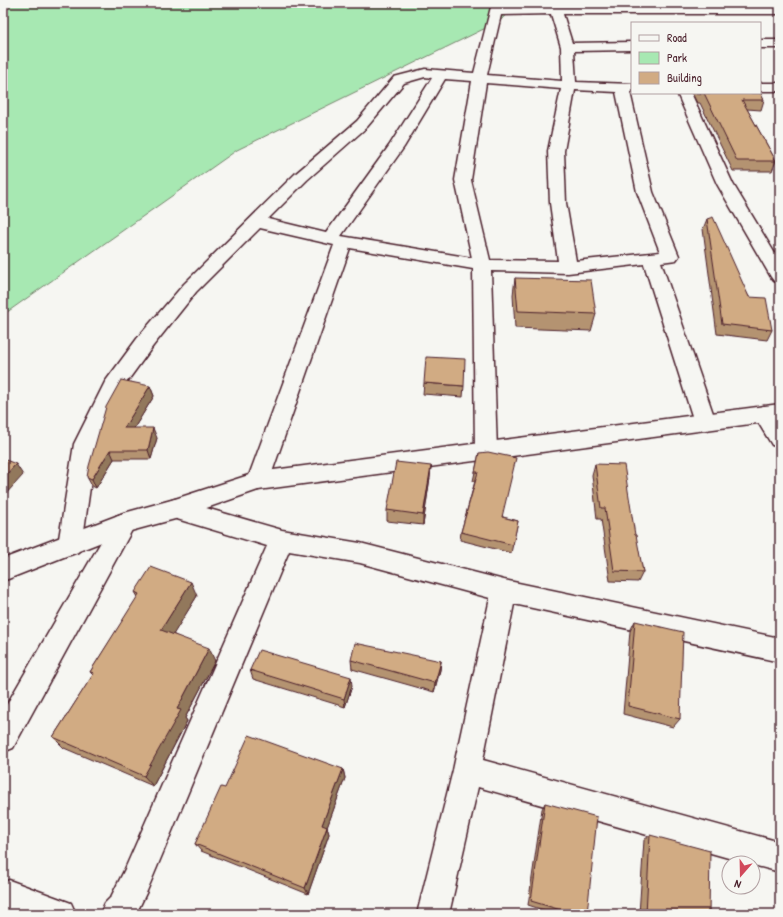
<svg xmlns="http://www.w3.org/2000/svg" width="783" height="917" viewBox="0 0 783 917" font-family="'Patrick Hand',sans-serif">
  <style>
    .green { fill: #a7e8b2; stroke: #78846e }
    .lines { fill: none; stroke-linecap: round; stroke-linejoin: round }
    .minor-casing { stroke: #4a1f2b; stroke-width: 3 }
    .tertiary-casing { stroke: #4a1f2b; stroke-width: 3 }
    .minor { fill: #f6f6f2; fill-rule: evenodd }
    .tertiary { fill: #f6f6f2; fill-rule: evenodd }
    .wall { fill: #b49371; stroke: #4a1f2b }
    .shaded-wall { fill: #92785c; stroke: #4a1f2b }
    .building { fill: #d1ab83; stroke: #4a1f2b }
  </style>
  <rect width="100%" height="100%" fill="#f6f6f2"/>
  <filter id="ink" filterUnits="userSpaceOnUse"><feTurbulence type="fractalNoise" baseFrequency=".025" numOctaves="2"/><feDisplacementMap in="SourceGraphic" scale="8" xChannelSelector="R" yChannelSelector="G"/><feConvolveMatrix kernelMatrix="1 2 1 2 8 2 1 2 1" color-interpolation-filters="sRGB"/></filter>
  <g filter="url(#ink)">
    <path class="green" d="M 3,3 L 517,3 L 500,21 L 237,150 L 3,315 Z"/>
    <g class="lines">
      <defs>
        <path id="minor" d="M 492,3 L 504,3 L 503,7 L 780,6 L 780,14 L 563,14 L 572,43 L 632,42 L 632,50 L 574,51 L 576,82 L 632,84 L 632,92 L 630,92 L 653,192 L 679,256 L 676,260 L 661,262 L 716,422 L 712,428 L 705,430 L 698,428 L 694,422 L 644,264 L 568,273 L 491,271 L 497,451 L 494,457 L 486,460 L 478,457 L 475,451 L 473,269 L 350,248 L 269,481 L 266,487 L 258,490 L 250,487 L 247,481 L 334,245 L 260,228 L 196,292 L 153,346 L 121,390 L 96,444 L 82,545 L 78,552 L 70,555 L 62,552 L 58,545 L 74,444 L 105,382 L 139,336 L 184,284 L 295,174 L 357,121 L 394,77 L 425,69 L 474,73 ZM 551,14 L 561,47 L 562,81 L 487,75 L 501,15 ZM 425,77 L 432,78 L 389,146 L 326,233 L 268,219 L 307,180 L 367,127 L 404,83 ZM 445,79 L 472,81 L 455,180 L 472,258 L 341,236 L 404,147 ZM 486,83 L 561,89 L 548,151 L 550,203 L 558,261 L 490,260 L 471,180 ZM 575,90 L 616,92 L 637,192 L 660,252 L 576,261 L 566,203 L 564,151 Z
          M 760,40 L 780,40 L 780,48 L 760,48 Z
          M 760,83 L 780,83 L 780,91 L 760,91 Z
          M 677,93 L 691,93 L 733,184 L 780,262 L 780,283 L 774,281 L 771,277 L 717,184 Z
          M 764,406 C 783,412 780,431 780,447 L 772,445 L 753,414 L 757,408 Z
          M 175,499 L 282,530 L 360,543 L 504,580 L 780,638 L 780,662 L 514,604 L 483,760 L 780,842 L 780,872 L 753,865 L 753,863 L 746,863 L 478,787 L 449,914 L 417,914 L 453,770 L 490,598 L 360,563 L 289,551 L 147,891 L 136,914 L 100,914 L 105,903 L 111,897 L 125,869 L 267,546 L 167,516 L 163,509 L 167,502 Z
          M 124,513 L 132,516 L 136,523 L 132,530 L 13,748 L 3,752 L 3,711 L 116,516 Z
          M 9,880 L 71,903 L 76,914 L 15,914 L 3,909 L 3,883 Z"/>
        <path id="tertiary" d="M 780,404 L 780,420 L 258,490 L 175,519 L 127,532 L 3,581 L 3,559 L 124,513 L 175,499 L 258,472 Z"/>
      </defs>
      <use href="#minor" class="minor-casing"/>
      <use href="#tertiary" class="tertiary-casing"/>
      <use href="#minor" class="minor"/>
      <use href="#tertiary" class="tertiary"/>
    </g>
    <path class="wall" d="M 692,93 L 760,93 L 764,100 L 761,110 L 747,109 L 776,161 L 772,171 L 733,171 L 700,103 L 697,103 Z
      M 707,219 L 749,297 L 772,330 L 767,340 L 717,334 L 703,229 Z
      M 515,278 L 596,314 L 591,331 L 515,328 L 513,295 Z
      M 424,383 L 464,386 L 463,397 L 423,394 Z
      M 150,386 L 154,396 L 134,428 L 157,438 L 151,459 L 114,459 L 96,488 L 92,486 L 87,477 Z
      M 479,453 L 503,517 L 518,521 L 511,553 L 460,540 L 461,532 L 475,481 L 473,481 L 475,472 Z
      M 595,464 L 635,535 L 643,572 L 638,582 L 610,581 L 601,519 L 597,519 L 592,475 Z
      M 431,466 L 430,477 L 423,525 L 387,521 L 387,510 Z
      M 135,592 L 197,596 L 173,634 L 215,661 L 185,718 L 187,721 L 153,786 L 64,748 L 53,737 L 93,675 L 90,672 L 138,597 Z
      M 635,621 L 680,719 L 673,727 L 623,714 L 630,631 Z
      M 351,660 L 441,661 L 440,670 L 434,692 L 352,669 Z
      M 250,670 L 352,686 L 345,707 L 253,679 Z
      M 343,769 L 345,778 L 327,827 L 329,834 L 308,894 L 201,851 L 195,844 L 225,788 Z
      M 545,803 L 587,914 L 556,914 L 528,905 L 542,809 Z
      M 650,835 L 709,914 L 639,914 L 644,840 Z"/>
    <path class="shaded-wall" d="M 150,386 L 154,396 L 128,438 L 124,428 Z
      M 153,428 L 157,438 L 151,459 L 148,450 Z
      M 110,450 L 114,459 L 96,488 L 92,479 Z
      M 16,464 L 23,475 L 4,496 L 3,495 L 3,478 Z
      M 431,466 L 430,477 L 423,525 L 423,515 Z
      M 191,582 L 197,596 L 168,643 L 161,630 Z
      M 209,648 L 215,661 L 185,718 L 187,721 L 153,786 L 144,776 L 177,709 Z
      M 441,661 L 440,670 L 434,692 L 435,683 Z
      M 351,677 L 352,686 L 345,707 L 344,699 Z
      M 343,769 L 345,778 L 325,833 L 322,825 Z
      M 327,827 L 329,834 L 308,894 L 305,888 Z"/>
    <path class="building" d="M 760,92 L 764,100 L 742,100 L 776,161 L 737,161 L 704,93 L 700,93 L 760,93 Z
      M 713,217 L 749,297 L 766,298 L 772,330 L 722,324 L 707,219 Z
      M 515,278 L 591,280 L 596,314 L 518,311 Z
      M 426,357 L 465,359 L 464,386 L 424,383 Z
      M 121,380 L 150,386 L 124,428 L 153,428 L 148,450 L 110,450 L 92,479 L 87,477 L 89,466 L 106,407 Z
      M 488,452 L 516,458 L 502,517 L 518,521 L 513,545 L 461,532 L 478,472 L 475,472 L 479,453 Z
      M 3,459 L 16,464 L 3,478 Z
      M 396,462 L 431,466 L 423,515 L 387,510 Z
      M 595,464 L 624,465 L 635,535 L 636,535 L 643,572 L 614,571 L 605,508 L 601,508 Z
      M 151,567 L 191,582 L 161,630 L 209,648 L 177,709 L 181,710 L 144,776 L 53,737 L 94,673 L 90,672 L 139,594 L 135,592 Z
      M 635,621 L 683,632 L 680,719 L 628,706 Z
      M 355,643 L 441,661 L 435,683 L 351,660 Z
      M 259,650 L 351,677 L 344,699 L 250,670 Z
      M 249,735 L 343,769 L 322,825 L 327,827 L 305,888 L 195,844 L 221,787 L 225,788 Z
      M 545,803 L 597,817 L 587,914 L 574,914 L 531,901 Z
      M 650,835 L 710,851 L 709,914 L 646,914 Z"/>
  </g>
  <rect width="783" height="917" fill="none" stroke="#f6f6f2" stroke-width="16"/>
  <rect x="8" y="8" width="767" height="901" fill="none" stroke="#4a1f2b" stroke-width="1.5" filter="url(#ink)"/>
  <rect x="631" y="22" width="130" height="72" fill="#f6f6f2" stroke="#b1a0a2"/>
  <rect x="639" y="35" width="20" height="6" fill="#f6f6f2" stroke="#b1a0a2"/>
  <text x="667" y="42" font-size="12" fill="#4a1f2b">Road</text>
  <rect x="639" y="52" width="20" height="12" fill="#a7e8b2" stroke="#b1a0a2"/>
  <text x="667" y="62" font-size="12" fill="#4a1f2b">Park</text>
  <rect x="639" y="72" width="20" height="12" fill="#d1ab83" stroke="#b1a0a2"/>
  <text x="667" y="82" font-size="12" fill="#4a1f2b">Building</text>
  <g transform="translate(741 875) rotate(200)"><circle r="19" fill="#f6f6f2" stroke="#b1a0a2"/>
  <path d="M0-3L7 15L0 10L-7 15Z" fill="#d1495b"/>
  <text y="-6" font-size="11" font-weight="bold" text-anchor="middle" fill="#4a1f2b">N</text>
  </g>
</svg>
